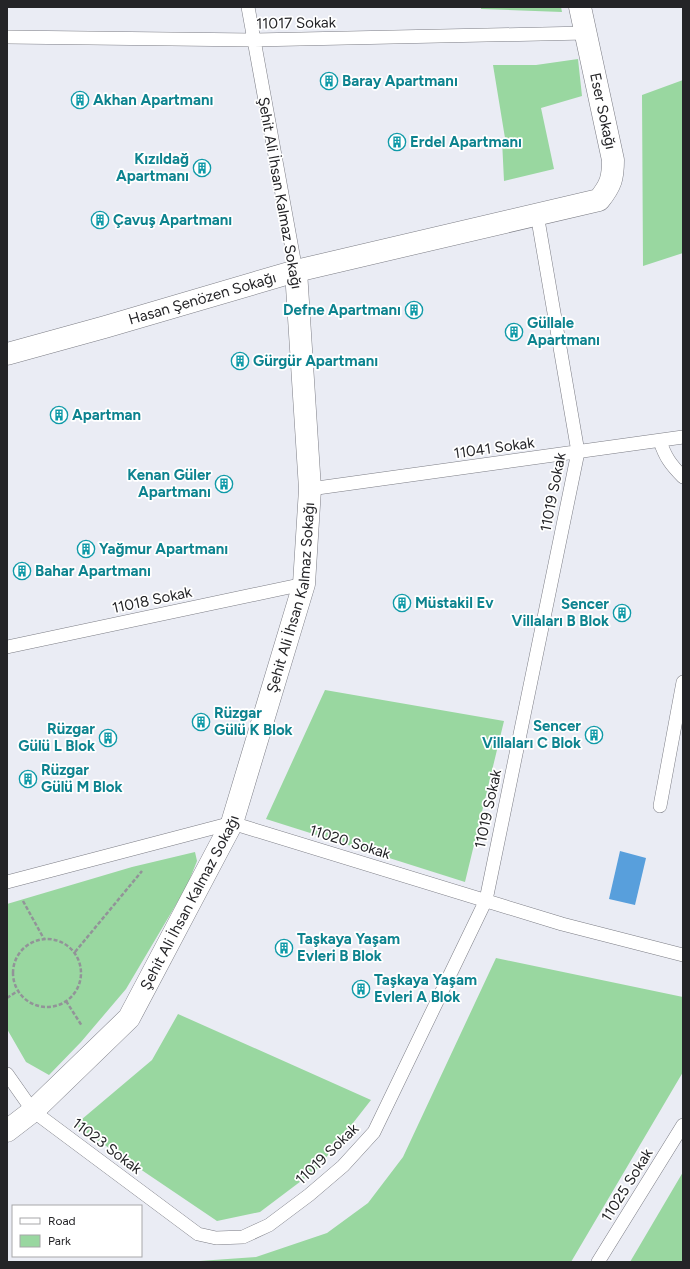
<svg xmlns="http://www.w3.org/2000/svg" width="690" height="1269" viewBox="0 0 690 1269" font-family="Figtree,sans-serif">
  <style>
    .green { fill: #99d7a0 }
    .water { fill: #589fdc }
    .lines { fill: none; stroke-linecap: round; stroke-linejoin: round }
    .lane-casing { stroke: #7c7d85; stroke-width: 14 }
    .street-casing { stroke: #7c7d85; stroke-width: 23 }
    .path { stroke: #929398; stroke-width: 2.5; stroke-dasharray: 4 2; stroke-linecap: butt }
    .lane { stroke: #fff; stroke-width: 13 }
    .street { stroke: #fff; stroke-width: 22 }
    .labels { text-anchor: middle; stroke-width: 3.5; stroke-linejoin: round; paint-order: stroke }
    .street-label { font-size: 15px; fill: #242427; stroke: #fff }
    .culture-label { font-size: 15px; font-weight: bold; fill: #0d838f; stroke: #fff; text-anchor: start }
  </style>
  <rect width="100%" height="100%" fill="#eaecf4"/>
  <path class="green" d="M 481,7 L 561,7 L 562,12 L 481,9 Z
    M 578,59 L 582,96 L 541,108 L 554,169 L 504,181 L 502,140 L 505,138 L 493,65 L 536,65 Z
    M 683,80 L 683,253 L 643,266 L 642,95 Z
    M 325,690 L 504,721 L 465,882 L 266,819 Z
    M 195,852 L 197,861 L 187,886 L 126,989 L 81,1042 L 49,1075 L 26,1062 L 7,1029 L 7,904 L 132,867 Z
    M 496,958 L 683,997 L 683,1072 L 571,1262 L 185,1262 L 256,1257 L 327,1233 L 368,1203 L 403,1157 Z
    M 178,1014 L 371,1100 L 317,1169 L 260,1212 L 217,1221 L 75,1125 L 152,1060 Z
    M 683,1172 L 683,1262 L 630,1262 Z"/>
  <path class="water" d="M 620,851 L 646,858 L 635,905 L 609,899 Z"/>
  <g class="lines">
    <defs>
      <path id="lane" d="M 248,7 L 296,271
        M 7,37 L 253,40 L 586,33
        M 660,441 C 665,457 671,465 683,477
        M 310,489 L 683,437
        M 7,647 L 304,584
        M 660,806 L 683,682
        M 7,882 L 232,823 L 562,924 L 683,955
        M 7,1074 L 33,1111 L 198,1234 L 216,1238 L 243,1237 L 269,1225 L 309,1195 L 343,1166 L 374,1132 L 486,900 L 578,452 L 537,214
        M 598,1262 L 683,1125"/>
      <g id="street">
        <path id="s1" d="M 7,354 L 105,327 L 296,271 L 599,200 C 611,185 613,178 613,160 L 580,7"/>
        <path id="s2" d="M 7,1131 L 33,1111 L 129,1018 L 232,823 L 304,584 L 310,489 L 296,271"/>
      </g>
    </defs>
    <use href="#lane" class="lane-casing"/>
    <use href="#street" class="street-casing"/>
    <path class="path" d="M 23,901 L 44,939
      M13 973a34 34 0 1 1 68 0a34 34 0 1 1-68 0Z
      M 75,952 L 142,871
      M 7,998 L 19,990
      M 66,1001 L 82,1026"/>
    <use href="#lane" class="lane"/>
    <use href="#street" class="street"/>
  </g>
  <defs>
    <symbol id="building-ring" viewBox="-11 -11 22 22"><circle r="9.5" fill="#fff" stroke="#0f9aa8" stroke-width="1.5"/><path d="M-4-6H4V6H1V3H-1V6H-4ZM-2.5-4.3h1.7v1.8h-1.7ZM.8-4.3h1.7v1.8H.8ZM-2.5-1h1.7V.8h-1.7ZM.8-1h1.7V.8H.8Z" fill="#0f9aa8"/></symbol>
  </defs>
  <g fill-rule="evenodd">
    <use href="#building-ring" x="319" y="71" width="20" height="20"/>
    <use href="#building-ring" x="70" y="90" width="20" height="20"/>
    <use href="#building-ring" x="387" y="132" width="20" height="20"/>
    <use href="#building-ring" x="192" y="158" width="20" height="20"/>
    <use href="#building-ring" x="90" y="210" width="20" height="20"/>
    <use href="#building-ring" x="404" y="300" width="20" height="20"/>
    <use href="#building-ring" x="504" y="322" width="20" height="20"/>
    <use href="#building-ring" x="230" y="351" width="20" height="20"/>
    <use href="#building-ring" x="49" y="405" width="20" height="20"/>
    <use href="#building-ring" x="214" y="474" width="20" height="20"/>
    <use href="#building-ring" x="76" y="539" width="20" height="20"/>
    <use href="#building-ring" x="12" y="561" width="20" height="20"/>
    <use href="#building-ring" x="392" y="593" width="20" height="20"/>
    <use href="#building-ring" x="612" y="603" width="20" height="20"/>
    <use href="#building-ring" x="191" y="712" width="20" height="20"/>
    <use href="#building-ring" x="584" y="725" width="20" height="20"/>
    <use href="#building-ring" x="98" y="728" width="20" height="20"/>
    <use href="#building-ring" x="18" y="769" width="20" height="20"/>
    <use href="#building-ring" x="274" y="938" width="20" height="20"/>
    <use href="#building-ring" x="351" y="979" width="20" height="20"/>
  </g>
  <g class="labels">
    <g class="street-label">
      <text transform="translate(296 23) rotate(-1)" y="5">11017 Sokak</text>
      <text transform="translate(603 111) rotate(78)" y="5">Eser Sokağı</text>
      <text transform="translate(280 193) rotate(80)" y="5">Şehit Ali İhsan Kalmaz Sokağı</text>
      <text dy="5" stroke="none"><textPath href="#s1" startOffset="203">Hasan Şenözen Sokağı</textPath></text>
      <text transform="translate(494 448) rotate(-8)" y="5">11041 Sokak</text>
      <text transform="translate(553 492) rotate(-79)" y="5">11019 Sokak</text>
      <text dy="5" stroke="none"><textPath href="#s2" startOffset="621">Şehit Ali İhsan Kalmaz Sokağı</textPath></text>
      <text transform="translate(152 600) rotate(-12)" y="5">11018 Sokak</text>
      <text transform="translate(488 809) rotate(-78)" y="5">11019 Sokak</text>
      <text transform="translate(350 842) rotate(17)" y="5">11020 Sokak</text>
      <text dy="5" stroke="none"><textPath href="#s2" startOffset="297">Şehit Ali İhsan Kalmaz Sokağı</textPath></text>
      <text transform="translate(107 1146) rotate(37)" y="5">11023 Sokak</text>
      <text transform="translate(327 1154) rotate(-44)" y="5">11019 Sokak</text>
      <text transform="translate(627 1185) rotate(-58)" y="5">11025 Sokak</text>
    </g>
    <g class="culture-label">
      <text x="342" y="86">Baray Apartmanı</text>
      <text x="93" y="105">Akhan Apartmanı</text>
      <text x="410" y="147">Erdel Apartmanı</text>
      <text x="189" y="164" text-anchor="end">Kızıldağ<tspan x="189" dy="17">Apartmanı</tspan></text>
      <text x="113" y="225">Çavuş Apartmanı</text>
      <text x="401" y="315" text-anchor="end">Defne Apartmanı</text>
      <text x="527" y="328">Güllale<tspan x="527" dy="17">Apartmanı</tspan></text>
      <text x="253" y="366">Gürgür Apartmanı</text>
      <text x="72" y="420">Apartman</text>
      <text x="211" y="480" text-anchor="end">Kenan Güler<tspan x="211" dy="17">Apartmanı</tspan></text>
      <text x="99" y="554">Yağmur Apartmanı</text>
      <text x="35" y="576">Bahar Apartmanı</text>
      <text x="415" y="608">Müstakil Ev</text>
      <text x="609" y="609" text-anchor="end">Sencer<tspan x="609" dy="17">Villaları B Blok</tspan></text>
      <text x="214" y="718">Rüzgar<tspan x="214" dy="17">Gülü K Blok</tspan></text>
      <text x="581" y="731" text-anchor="end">Sencer<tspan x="581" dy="17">Villaları C Blok</tspan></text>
      <text x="95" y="734" text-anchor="end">Rüzgar<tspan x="95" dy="17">Gülü L Blok</tspan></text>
      <text x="41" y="775">Rüzgar<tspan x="41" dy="17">Gülü M Blok</tspan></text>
      <text x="297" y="944">Taşkaya Yaşam<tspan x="297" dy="17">Evleri B Blok</tspan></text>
      <text x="374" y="985">Taşkaya Yaşam<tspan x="374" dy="17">Evleri A Blok</tspan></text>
    </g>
  </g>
  <rect width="690" height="1269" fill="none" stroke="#242427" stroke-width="16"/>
  <rect x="12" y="1205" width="130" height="52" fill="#ffffff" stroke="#a7a7a9"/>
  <rect x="20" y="1218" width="20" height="6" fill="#ffffff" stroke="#a7a7a9"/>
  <text x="48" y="1225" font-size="12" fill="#242427">Road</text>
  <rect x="20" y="1235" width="20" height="12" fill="#99d7a0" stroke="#a7a7a9"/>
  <text x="48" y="1245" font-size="12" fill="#242427">Park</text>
</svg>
